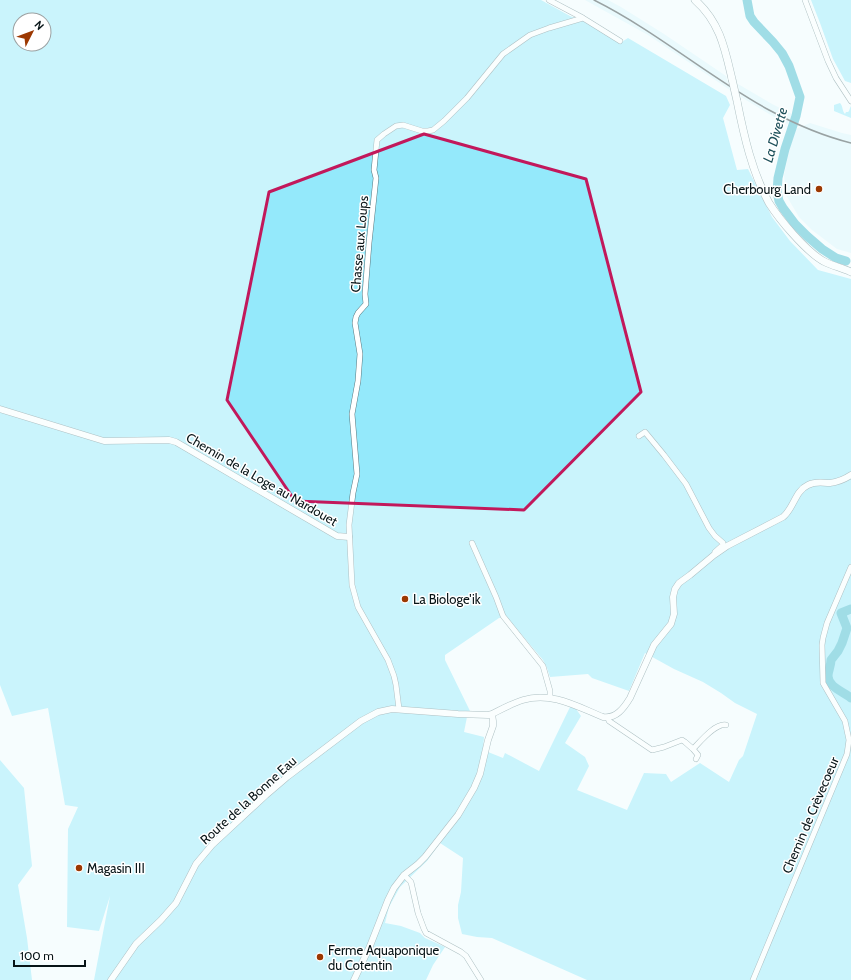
<svg xmlns="http://www.w3.org/2000/svg" width="851" height="980" viewBox="0 0 851 980" font-family="Cabin,sans-serif">
  <style>
    .built { fill: #dcf6fc }
    .green { fill: #94e9fb; fill-rule: evenodd }
    .lines { fill: none; stroke-linecap: round; stroke-linejoin: round }
    .river { stroke: #39b5cb; stroke-width: 9 }
    .minor-casing { stroke: #58777e; stroke-width: 6 }
    .tertiary-casing { stroke: #58777e; stroke-width: 7 }
    .secondary-casing { stroke: #58777e; stroke-width: 8 }
    .minor { stroke: #fff; stroke-width: 5 }
    .tertiary { stroke: #fff; stroke-width: 6 }
    .secondary { stroke: #fff; stroke-width: 7 }
    .rail { stroke: #283436; stroke-width: 1.5 }
    .secondary-bridge-casing { stroke: #58777e; stroke-width: 8; stroke-linecap: butt }
    .secondary-bridge { stroke: #fff; stroke-width: 7 }
    .marked { fill: none; stroke: #c2185b; stroke-width: 3; stroke-linejoin: round }
    .poi-dot { fill: #9c3802; stroke: #fff; stroke-width: 1.5 }
    .labels { text-anchor: middle; stroke-width: 3; stroke-linejoin: round; paint-order: stroke }
    .poi-label { font-size: 13px; fill: #071417; stroke: #fff; text-anchor: start }
    .street-label { font-size: 13px; fill: #071417; stroke: #fff }
    .water-label { font-size: 14px; font-style: italic; fill: #1e515b; stroke: #fff }
  </style>
  <rect width="100%" height="100%" fill="#f6fdfe"/>
  <path class="built" d="M 585,0 L 608,0 L 621,7 L 664,34 L 726,76 L 730,90 L 648,35 Z
    M 738,84 L 772,104 L 792,114 L 788,124 L 779,120 L 741,97 Z
    M 810,123 L 842,133 L 851,135 L 851,253 L 837,249 L 812,230 L 799,217 L 786,195 L 784,175 L 790,147 L 796,129 Z"/>
  <path class="green" d="M 0,0 L 541,0 L 570,16 L 585,22 L 620,43 L 628,38 L 726,96 L 730,105 L 723,118 L 737,170 L 748,169 L 772,217 L 790,241 L 818,270 L 851,279 L 851,980 L 587,980 L 492,938 L 477,937 L 462,934 L 458,918 L 458,905 L 461,892 L 463,858 L 440,843 L 427,861 L 400,887 L 389,907 L 385,923 L 401,926 L 420,933 L 425,938 L 445,947 L 433,965 L 426,980 L 94,980 L 110,896 L 99,931 L 67,927 L 68,829 L 78,807 L 65,805 L 48,708 L 12,716 L 0,685 ZM 20,20 L 44,20 L 44,44 L 20,44 ZM 506,616 L 543,660 L 547,668 L 550,677 L 588,674 L 592,678 L 629,691 L 645,653 L 674,669 L 703,682 L 721,693 L 735,703 L 757,714 L 743,756 L 739,760 L 729,782 L 700,763 L 671,782 L 666,774 L 644,773 L 627,810 L 577,790 L 589,766 L 585,757 L 565,743 L 581,716 L 576,709 L 570,707 L 539,771 L 505,753 L 503,758 L 483,750 L 484,737 L 464,732 L 467,717 L 470,711 L 445,660 L 445,655 L 499,618 Z
    M 811,0 L 851,0 L 851,83 L 845,81 L 833,59 L 820,23 Z
    M 840,103 C 843,106 842,111 845,114 L 846,112 L 848,112 L 849,111 L 850,108 L 851,106 L 851,118 L 834,111 L 834,105 Z
    M 0,760 L 24,788 L 32,866 L 18,885 L 27,938 L 32,980 L 0,980 Z"/>
  <g class="lines">
    <path class="river" d="M 747,0 L 750,16 L 754,22 L 773,42 L 782,53 L 789,66 L 800,97 L 796,116 L 785,149 L 778,178 L 777,192 L 779,201 L 783,208 L 795,224 L 807,236 L 822,249 L 836,258 L 846,261
      M 851,609 L 841,613 L 847,628 L 842,643 L 838,651 L 831,660 C 831,666 828,671 828,676 C 828,687 844,692 851,698"/>
    <defs>
      <path id="minor" d="M 549,0 L 583,18 L 620,41
        M 805,0 L 828,61 L 836,78 L 851,101
        M 639,436 L 645,432 L 664,455 L 686,484 L 709,528 L 715,536 L 723,543 L 723,545 L 715,552
        M 472,543 L 496,597 L 503,616 L 543,666 L 550,691 L 550,697
        M 399,709 L 396,685 L 394,676 L 388,660 L 358,607 L 352,585 L 349,525 L 353,493 L 357,474 L 352,414 L 358,381 L 360,354 L 355,323 L 356,317 L 358,313 L 366,304 L 365,294 L 369,243 L 376,178 L 374,170 L 377,140 L 384,134 L 396,126 L 403,125 L 422,131 L 428,131 L 433,130 L 444,121 L 467,98 L 503,54 L 530,35 L 549,28 L 583,18
        M 608,718 L 609,721 L 652,750 L 664,747 L 682,740 L 685,742 L 693,749 C 700,742 715,723 726,725
        M 693,749 L 698,755 L 696,759
        M 404,875 L 411,882 L 418,913 L 424,929 L 426,933 L 461,952 L 466,956 L 481,980
        M 753,980 L 847,754 L 849,740 L 845,721 L 823,683 L 822,645 L 823,638 L 827,623 L 851,567"/>
      <path id="tertiary" d="M 0,409 L 104,441 L 169,440 L 176,442 L 337,536 L 349,537
        M 111,980 L 136,944 L 161,920 L 176,903 L 196,864 L 212,845 L 266,795 L 287,777 L 361,721 L 378,712 L 392,709 L 458,714 L 488,715 L 492,714 C 502,709 513,703 523,700 C 551,691 578,707 603,717 C 616,719 624,708 630,698 L 654,645 L 671,624 L 674,614 L 673,597 L 675,589 L 679,583 L 690,575 L 714,555 L 727,546 L 783,517 C 794,508 795,491 808,485 C 816,481 822,483 830,483 C 838,482 845,479 851,475
        M 354,980 L 370,946 L 388,900 L 394,888 L 404,875 L 418,864 L 425,857 L 458,815 L 474,788 L 480,774 L 488,740 L 493,726 L 493,721 L 492,714"/>
      <path id="secondary" d="M 695,0 C 720,22 725,49 732,79
        M 737,101 C 744,136 752,172 769,203 C 776,214 784,224 793,234 C 802,244 813,256 825,262 C 833,266 843,268 851,272"/>
    </defs>
    <use href="#minor" class="minor-casing"/>
    <use href="#tertiary" class="tertiary-casing"/>
    <use href="#secondary" class="secondary-casing"/>
    <use href="#minor" class="minor"/>
    <use href="#tertiary" class="tertiary"/>
    <use href="#secondary" class="secondary"/>
    <path class="rail" d="M 594,0 C 656,31 709,77 769,110 C 795,124 823,136 851,143"/>
    <defs>
      <path id="secondary-bridge" d="M 732,79 L 737,101"/>
    </defs>
    <use href="#secondary-bridge" class="secondary-bridge-casing"/>
    <use href="#secondary-bridge" class="secondary-bridge"/>
  </g>
  <path d="M0 0H851V980H0ZM 424,134 L 586,179 L 641,392 L 524,510 L 295,501 L 227,400 L 269,192 Z" fill="#f6fdfe" fill-opacity=".55" fill-rule="evenodd"/>
  <path class="marked" d="M 424,134 L 586,179 L 641,392 L 524,510 L 295,501 L 227,400 L 269,192 Z"/>
  <g class="poi-dot">
    <circle cx="819" cy="189" r="4"/>
    <circle cx="405" cy="599" r="4"/>
    <circle cx="79" cy="868" r="4"/>
    <circle cx="320" cy="957" r="4"/>
  </g>
  <g class="labels">
    <g class="poi-label">
      <text x="811" y="194" text-anchor="end">Cherbourg Land</text>
      <text x="413" y="604">La Biologe'ik</text>
      <text x="87" y="873">Magasin III</text>
      <text x="328" y="955">Ferme Aquaponique<tspan x="328" dy="15">du Cotentin</tspan></text>
    </g>
    <g class="street-label">
      <text transform="translate(359 244) rotate(-85)" y="5">Chasse aux Loups</text>
      <text transform="translate(262 479) rotate(30)" y="5">Chemin de la Loge au Nardouet</text>
      <text transform="translate(248 800) rotate(-42)" y="5">Route de la Bonne Eau</text>
      <text transform="translate(810 815) rotate(-67)" y="5">Chemin de Crèvecoeur</text>
    </g>
    <g class="water-label">
      <text transform="translate(775 135) rotate(-74)" y="5">La Divette</text>
    </g>
  </g>
  <g transform="translate(32 32) rotate(48)"><circle r="19" fill="#ffffff" stroke="#9ca1a2"/>
  <path d="M0-3L7 15L0 10L-7 15Z" fill="#9c3802"/>
  <text y="-6" font-size="11" font-weight="bold" text-anchor="middle" fill="#071417">N</text>
  </g>
  <path d="M14 960v6h71v-6" fill="none" stroke="#071417" stroke-width="2"/>
  <text x="20" y="960" font-size="12" fill="#071417" stroke="#ffffff" stroke-width="3" paint-order="stroke">100 m</text>
</svg>
